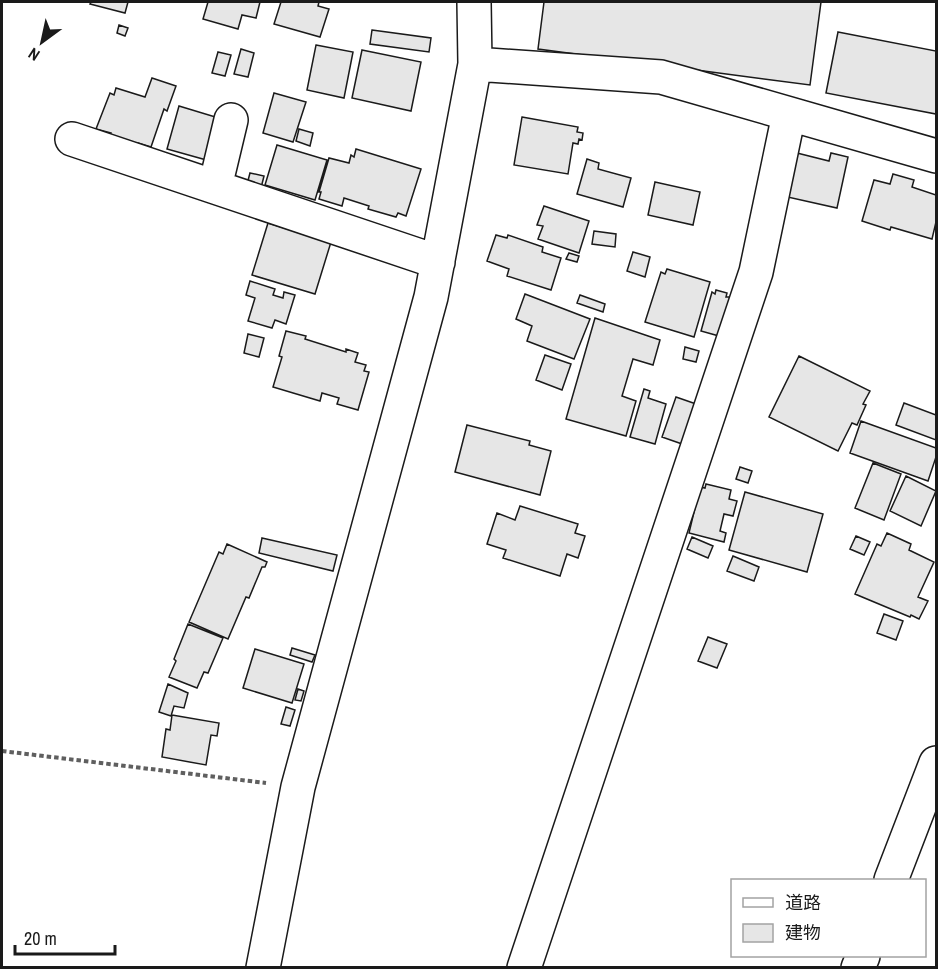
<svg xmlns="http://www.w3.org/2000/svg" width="938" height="969" viewBox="0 0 938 969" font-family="'Archivo Narrow','Noto Sans JP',sans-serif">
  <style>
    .building { fill: #e6e6e6; stroke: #1a1a1a; stroke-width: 1.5 }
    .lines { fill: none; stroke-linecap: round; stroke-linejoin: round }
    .minor-casing { stroke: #1a1a1a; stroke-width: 36 }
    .path { stroke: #5f5f5f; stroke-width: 4; stroke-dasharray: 4.5 3; stroke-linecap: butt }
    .minor { stroke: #fff; stroke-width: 33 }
  </style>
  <rect width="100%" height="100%" fill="#fff"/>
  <path class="building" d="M 91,2 L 128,2 L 125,13 L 90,4 Z
    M 208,2 L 260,2 L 256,18 L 242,15 L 238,29 L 203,19 Z
    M 281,2 L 319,2 L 318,6 L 329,9 L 320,37 L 274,24 Z
    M 544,2 L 821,2 L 810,85 L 538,49 Z
    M 119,25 L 128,28 L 125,36 L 117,33 Z
    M 372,30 L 431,38 L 429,52 L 370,44 Z
    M 838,32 L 936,51 L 936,114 L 826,93 Z
    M 316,45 L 353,52 L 344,98 L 307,90 Z
    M 241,49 L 254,53 L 248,77 L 234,74 Z
    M 362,50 L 421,62 L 411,111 L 352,98 Z
    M 218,52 L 231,55 L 225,76 L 212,73 Z
    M 152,78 L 176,86 L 167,111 L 164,109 L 151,147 L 138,143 L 136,150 L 108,140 L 111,133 L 96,129 L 110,93 L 114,95 L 116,88 L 145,97 Z
    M 274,93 L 306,102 L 293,142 L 263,133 Z
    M 179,106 L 222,119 L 210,161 L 167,149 Z
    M 522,117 L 578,127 L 577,132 L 583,133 L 582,140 L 579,139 L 578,144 L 573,143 L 568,174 L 514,165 Z
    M 299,129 L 313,133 L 310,146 L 296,141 Z
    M 277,145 L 327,160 L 315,200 L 265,185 Z
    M 356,149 L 421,169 L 406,216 L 398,213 L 396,217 L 368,209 L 369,206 L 344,198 L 342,206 L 319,199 L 321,192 L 319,192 L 329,158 L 349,163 L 351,155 L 354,157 Z
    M 793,152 L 829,161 L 831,153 L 848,157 L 837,208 L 783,196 Z
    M 587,159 L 599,163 L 598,169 L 631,178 L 623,207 L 577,194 Z
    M 250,173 L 264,176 L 260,192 L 246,188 Z
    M 893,174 L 914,180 L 912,187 L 936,195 L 936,222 L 932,239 L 891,227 L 890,230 L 862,221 L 874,180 L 890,184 Z
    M 655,182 L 700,192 L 693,225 L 648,215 Z
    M 544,206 L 589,221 L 579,253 L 538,239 L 543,226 L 537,225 Z
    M 268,223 L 331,242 L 315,294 L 252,275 Z
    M 594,231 L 616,234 L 615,247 L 592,244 Z
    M 496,235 L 507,238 L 508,235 L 543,247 L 542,252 L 561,258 L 551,290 L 507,276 L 509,269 L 487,261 Z
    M 633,252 L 650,257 L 645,277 L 627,271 Z
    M 569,253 L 579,256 L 577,262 L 566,259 Z
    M 667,269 L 710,282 L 694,337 L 645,322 L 661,272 L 665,274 Z
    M 250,281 L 275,289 L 273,295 L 283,298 L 284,292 L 295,295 L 286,324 L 275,320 L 272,328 L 248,321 L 255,298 L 246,295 Z
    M 716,290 L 727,293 L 726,297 L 730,297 L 719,336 L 701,331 L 712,292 L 715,294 Z
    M 525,294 L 590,319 L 574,359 L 527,341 L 532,326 L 516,319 Z
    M 580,295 L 605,304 L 603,312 L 577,303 Z
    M 595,318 L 660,340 L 653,365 L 633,359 L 622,396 L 636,401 L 626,436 L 566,419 Z
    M 286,331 L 306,336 L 305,339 L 346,352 L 346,349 L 358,353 L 355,362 L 366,365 L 364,371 L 369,372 L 358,410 L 337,404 L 339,398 L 322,393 L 320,401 L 273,387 L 282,357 L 279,356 Z
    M 248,334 L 264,338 L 259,357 L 244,353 Z
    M 685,347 L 699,351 L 696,362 L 683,359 Z
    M 545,355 L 571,364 L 562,390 L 536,380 Z
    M 799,356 L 870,391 L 863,404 L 866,405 L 857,425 L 852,423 L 838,451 L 769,417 Z
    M 644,389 L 650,391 L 648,398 L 666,404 L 655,444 L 630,437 Z
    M 676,397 L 699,405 L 685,445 L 662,437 Z
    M 904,403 L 936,415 L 936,440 L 896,425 Z
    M 861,421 L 936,448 L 936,457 L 928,481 L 850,453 Z
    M 467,425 L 530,441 L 529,445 L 551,451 L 540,495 L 455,472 Z
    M 873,463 L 901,474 L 884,520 L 855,508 Z
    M 740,467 L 752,471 L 748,483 L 736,479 Z
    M 906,476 L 936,491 L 921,526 L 890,511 Z
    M 706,484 L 731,490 L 729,499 L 737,501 L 733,516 L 724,514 L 720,531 L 726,533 L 724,542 L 689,533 L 700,487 L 705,488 Z
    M 745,492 L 823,514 L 807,572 L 729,550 Z
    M 520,506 L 578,524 L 575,533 L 585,536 L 578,558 L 567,554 L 560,576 L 503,558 L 506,550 L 487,544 L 497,513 L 515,520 Z
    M 887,533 L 911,544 L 909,550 L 934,562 L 918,597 L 928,601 L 919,619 L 911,615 L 910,617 L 855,594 L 877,544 L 881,546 Z
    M 856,536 L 870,542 L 864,555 L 850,549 Z
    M 692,537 L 713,546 L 708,558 L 687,549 Z
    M 262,538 L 337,555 L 333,571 L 259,553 Z
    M 227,544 L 267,562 L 265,567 L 262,567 L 249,598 L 246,597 L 228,639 L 189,622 L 219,552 L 223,554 Z
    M 733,556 L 759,567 L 754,581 L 727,571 Z
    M 884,614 L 903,621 L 896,640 L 877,633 Z
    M 188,624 L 223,638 L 208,673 L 204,672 L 197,688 L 169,677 L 176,661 L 174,659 Z
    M 708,637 L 727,644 L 717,668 L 698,661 Z
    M 292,648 L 315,655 L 312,662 L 290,655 Z
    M 255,649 L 304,664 L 292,703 L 243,688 Z
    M 168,684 L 188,693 L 184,708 L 174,706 L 171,716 L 159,712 Z
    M 298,689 L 304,691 L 301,701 L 295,700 Z
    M 286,707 L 295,710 L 290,726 L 281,724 Z
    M 172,715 L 219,723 L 217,736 L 211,735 L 206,765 L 162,757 L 166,729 L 170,730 Z"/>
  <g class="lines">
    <defs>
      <path id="minor" d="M 475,64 L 661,77 L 936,156
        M 72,139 L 438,262
        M 215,187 L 231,120
        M 891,880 L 936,763
        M 263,968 L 298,787 L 431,297 L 475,64 L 474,2
        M 524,968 L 756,272 L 789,114
        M 858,968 L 863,956"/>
    </defs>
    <use href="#minor" class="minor-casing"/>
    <path class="path" d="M 2,751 L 266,783"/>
    <use href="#minor" class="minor"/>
  </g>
  <rect width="938" height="969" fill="none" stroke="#1a1a1a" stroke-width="6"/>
  <rect x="731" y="879" width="195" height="78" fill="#ffffff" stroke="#a3a3a3" stroke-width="1.5"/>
  <rect x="743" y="898" width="30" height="9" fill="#ffffff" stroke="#a3a3a3" stroke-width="1.5"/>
  <text x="785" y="909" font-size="18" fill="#1a1a1a">道路</text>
  <rect x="743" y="924" width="30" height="18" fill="#e6e6e6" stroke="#a3a3a3" stroke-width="1.5"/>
  <text x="785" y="939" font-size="18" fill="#1a1a1a">建物</text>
  <g transform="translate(42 42) rotate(213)" stroke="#ffffff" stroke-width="4.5" paint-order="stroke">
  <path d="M0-4.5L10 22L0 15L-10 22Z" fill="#1a1a1a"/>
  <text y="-9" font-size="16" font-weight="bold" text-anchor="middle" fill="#1a1a1a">N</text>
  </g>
  <path d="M15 945v9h100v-9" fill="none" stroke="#1a1a1a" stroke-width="3"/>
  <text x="24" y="945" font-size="18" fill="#1a1a1a" stroke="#ffffff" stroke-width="4.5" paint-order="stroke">20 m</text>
</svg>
